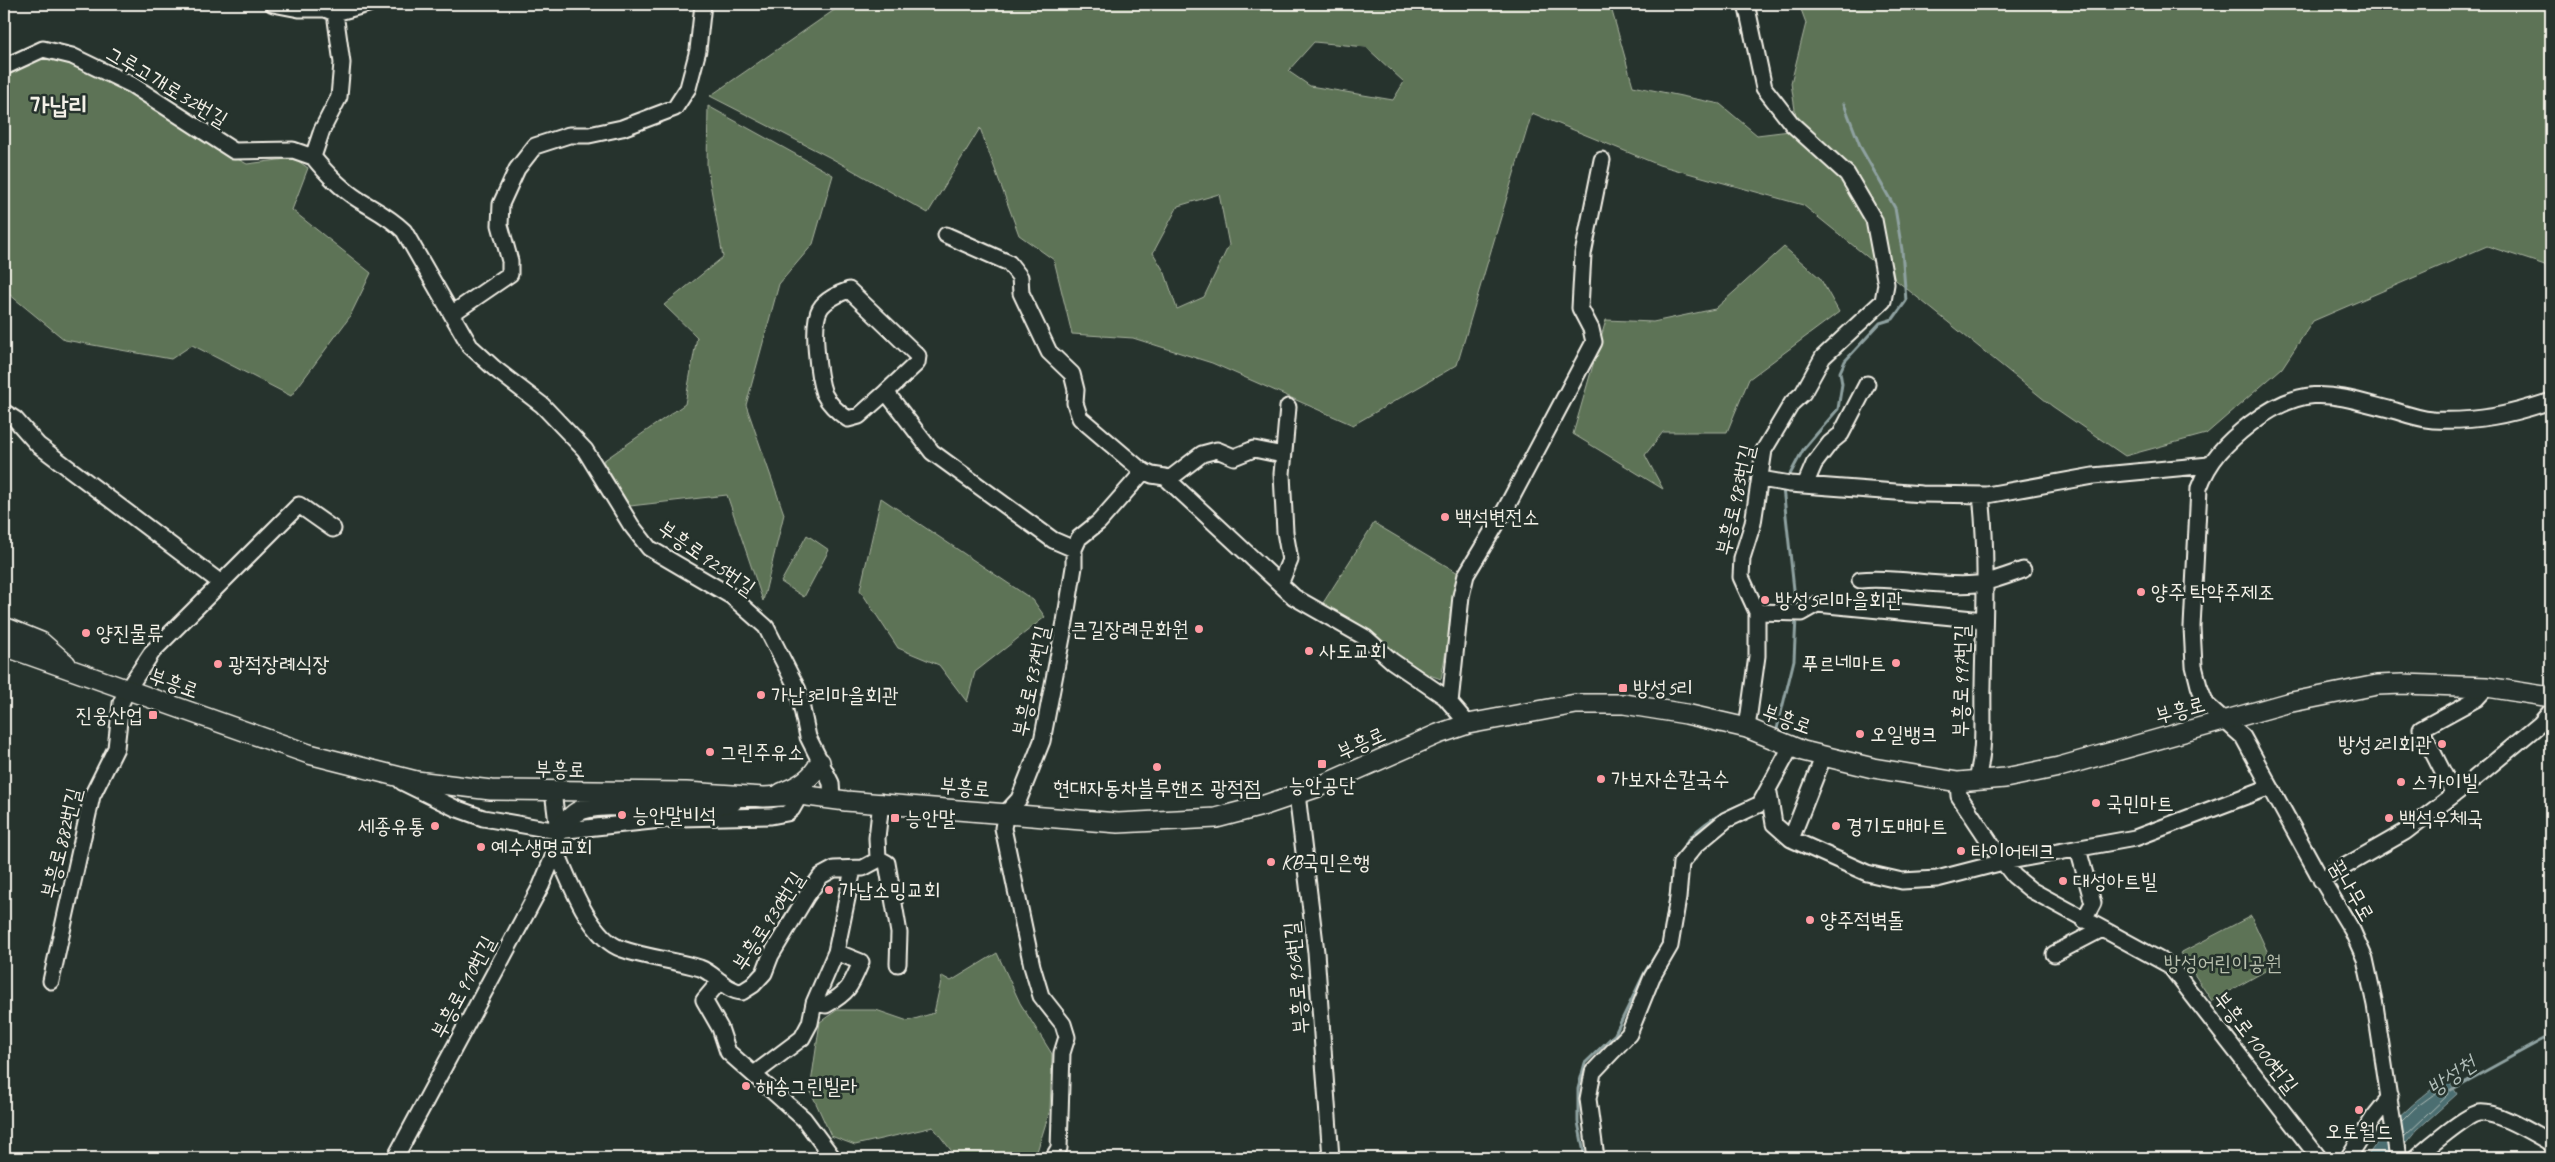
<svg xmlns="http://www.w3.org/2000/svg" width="2555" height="1162" viewBox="0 0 2555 1162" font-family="Caveat,'Poor Story',sans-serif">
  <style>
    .green { fill: #5d7356; stroke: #a8b29f; fill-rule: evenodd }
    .water { fill: #4b6e71; stroke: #8fa2a1 }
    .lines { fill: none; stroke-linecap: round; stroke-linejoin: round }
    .shore { stroke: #b0bdb8; stroke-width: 1 }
    .stream { stroke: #8fa2a1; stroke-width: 3 }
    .minor-casing { stroke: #f4f1e8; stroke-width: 19 }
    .major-casing { stroke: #f4f1e8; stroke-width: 22 }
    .minor { stroke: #26332d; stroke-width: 15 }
    .major { stroke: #26332d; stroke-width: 19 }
    .poi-dot { fill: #ff9aa2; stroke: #26332d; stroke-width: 2 }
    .labels { text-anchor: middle; stroke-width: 5; stroke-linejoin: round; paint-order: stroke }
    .street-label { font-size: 21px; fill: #f4f1e8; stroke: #26332d }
    .poi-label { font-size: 21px; fill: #f4f1e8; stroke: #26332d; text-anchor: start }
    .park-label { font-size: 21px; fill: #b8bfae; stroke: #26332d }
    .water-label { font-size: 22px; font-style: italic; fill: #b0bdb8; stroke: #26332d }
    .quarter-label { font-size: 24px; font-weight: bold; fill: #f4f1e8; stroke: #26332d }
  </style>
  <rect width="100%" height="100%" fill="#26332d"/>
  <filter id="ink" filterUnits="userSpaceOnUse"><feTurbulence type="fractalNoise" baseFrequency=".02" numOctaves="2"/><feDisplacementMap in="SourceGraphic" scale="10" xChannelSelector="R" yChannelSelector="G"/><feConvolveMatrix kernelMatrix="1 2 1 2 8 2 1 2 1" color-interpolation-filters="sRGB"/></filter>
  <g filter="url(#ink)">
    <path class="green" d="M 843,4 L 1610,4 L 1633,86 L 1720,104 L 1757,135 L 1798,130 L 1791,83 L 1806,23 L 1799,4 L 2551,4 L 2551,267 L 2487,246 L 2313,321 L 2282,368 L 2206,434 L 2125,456 L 2052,406 L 1803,205 L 1659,165 L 1532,113 L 1457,365 L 1353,425 L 1212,363 L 1133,338 L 1072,334 L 1054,260 L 1019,235 L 980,128 L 928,213 L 831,158 L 710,96 ZM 1314,42 L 1366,47 L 1404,82 L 1393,100 L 1310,86 L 1288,71 ZM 1219,194 L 1229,245 L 1204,297 L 1177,309 L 1165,273 L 1153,253 L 1178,206 Z
      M 43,56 L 100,74 L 134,90 L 225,152 L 247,164 L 294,158 L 308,168 L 292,210 L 371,273 L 349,318 L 291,396 L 192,345 L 171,359 L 65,340 L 4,290 L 4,76 Z
      M 708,106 L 833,175 L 813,244 L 779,284 L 746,405 L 784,514 L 763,601 L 727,495 L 630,506 L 603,461 L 685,404 L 697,337 L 664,305 L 723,257 L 707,166 Z
      M 1784,247 L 1820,278 L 1839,312 L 1749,379 L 1727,432 L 1663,432 L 1645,455 L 1663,489 L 1573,434 L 1606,320 L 1653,322 L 1715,309 Z
      M 881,498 L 1033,600 L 1045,617 L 975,672 L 967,702 L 939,665 L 898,648 L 860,590 Z
      M 1374,523 L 1460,574 L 1441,679 L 1418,671 L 1323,603 Z
      M 807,535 L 829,550 L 804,597 L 781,582 Z
      M 2251,916 L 2274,966 L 2212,1001 L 2180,953 Z
      M 997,953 L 1020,1003 L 1052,1054 L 1050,1110 L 1035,1158 L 957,1158 L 933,1127 L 855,1145 L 831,1136 L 810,1090 L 820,1022 L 837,1010 L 876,1010 L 908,1021 L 934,1013 L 942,976 L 951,981 Z"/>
    <path class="water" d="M 2447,1078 L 2457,1094 L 2417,1130 L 2394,1158 L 2366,1158 C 2391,1122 2411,1104 2447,1078 Z"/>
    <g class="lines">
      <path class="shore" d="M 2401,1122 L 2415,1108 L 2444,1087 L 2447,1087 L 2449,1094 L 2404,1137"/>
      <path class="stream" d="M 1787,480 L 1803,450 L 1838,409 L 1842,384 L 1840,372 L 1845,361 L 1880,323 L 1893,319 L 1906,301 L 1902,250 L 1895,208 L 1861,148 L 1844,104
        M 1783,488 L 1796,608
        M 1777,729 L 1794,660 L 1796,617
        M 1681,853 C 1690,830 1718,814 1740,805
        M 2451,1090 L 2551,1035
        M 1585,1158 L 1578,1122 L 1578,1089 L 1585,1063 L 1615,1034 L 1645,972 L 1663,943 L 1672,883"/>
      <defs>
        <path id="minor" d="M 273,4 L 299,9 L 325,9 L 335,13 L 342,63 L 339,97 L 322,130 L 313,157 C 327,174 340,188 359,200 C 375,210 390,217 404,231 L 470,346 L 494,368 L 542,405 L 585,450 L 631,525 L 649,548 L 731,596 L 766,627 L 798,690 L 808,737 L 831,783 L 832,798
          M 335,13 L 368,4
          M 4,67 L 43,49 L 72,56 L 132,85 L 234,151 L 293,150 L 313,157
          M 946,235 L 1009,263 L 1020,277 L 1021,293 L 1049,352 L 1072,374 L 1076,390 L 1075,403 L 1080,418 L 1141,470 L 1152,475 L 1165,477 L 1294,597 L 1366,638 L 1392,661 L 1445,697 L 1468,724
          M 453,313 L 510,274 L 510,261 L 500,225 L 501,204 L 517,169 L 535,146 L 569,135 L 589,135 L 622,128 L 675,108 L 688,88 L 698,50 L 703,4
          M 886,392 L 859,416 L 848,419 C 839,413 829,404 824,394 C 818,377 811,324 820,309 C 825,300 840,293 849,290 L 918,356 L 917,363 L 886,392 L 932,452 L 1053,540 L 1074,549
          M 4,412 L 15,419 L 38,445 L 221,583
          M 1761,479 L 1790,484 L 1922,494 L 1987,495 L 2093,476 L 2209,465
          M 1168,480 L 1202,454 L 1217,450 L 1234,457 L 1254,449 L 1283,455
          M 1805,485 L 1814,464 L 1830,443 L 1841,434 L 1867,384
          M 1860,580 C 1898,576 1937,588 1976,584 C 1986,583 2012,574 2023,570
          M 1280,584 L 1290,560 L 1285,532 L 1282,474 L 1288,407
          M 1757,612 L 1801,613 L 1817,604 L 1984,620
          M 1450,703 L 1461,596 L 1466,575 L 1505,510 L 1594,342 L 1591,329 L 1580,308 L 1583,254 L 1602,160
          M 1747,728 L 1757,656 L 1757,612 L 1741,577 L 1742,558 L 1753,523 L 1764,450 L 1792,403 L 1803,393 L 1823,357 L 1883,301 L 1886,284 L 1874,220 L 1847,174 L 1792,124 L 1764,88 L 1747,8
          M 1824,755 L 1791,839 L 1867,873 L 1902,881 L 1937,879 L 2003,862 L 2135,838 L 2270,787
          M 1976,781 C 1986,752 1982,717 1983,686 C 1984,623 1988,558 1981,495
          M 402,782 L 455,808 L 483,818 L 558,831 L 680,818 L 771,816 L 787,813 L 792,809 L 800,795
          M 1958,782 L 1959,796 L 2003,862 L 2014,876 L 2031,890 L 2169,965 L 2319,1158
          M 1769,793 L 1774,824 L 1791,839
          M 1297,794 L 1316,952 L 1331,1158
          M 2454,794 L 2421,729 L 2476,699 L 2487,687
          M 2078,849 L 2093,903 L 2084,920
          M 556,850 C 568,878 590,939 622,949 C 647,958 674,960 700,968 C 715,973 725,991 742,992 L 753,985 L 764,973 L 771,955 L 806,897 L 821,876 L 834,869 L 863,868 L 876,861 L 878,858 L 877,838 L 881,802
          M 878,858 L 887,863 L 899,933 L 898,964
          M 2321,880 L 2405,832 L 2469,783 L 2540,724 L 2551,711
          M 2054,954 L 2102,929
          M 51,981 L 92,796 L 116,748 L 121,703 L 127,690 L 153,651 L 299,505 L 333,529
          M 720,981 L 704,1000 L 720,1028 L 728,1052 L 804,1119 L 833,1158
          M 814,1003 L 826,1005 C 849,992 851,986 861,962 L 836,952
          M 754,1074 L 802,1038 L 810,1023 L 814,1003 L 836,952 L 853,869
          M 395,1158 L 541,886 L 556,850 L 558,831 L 553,791
          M 1053,1158 L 1059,1148 L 1062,1053 L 1067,1037 L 1063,1024 L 1041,996 L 1032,966 L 1003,828 L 1006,813 L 1019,799 L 1042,741 L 1065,622 L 1074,567 L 1074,549 L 1079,538 L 1099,522 L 1144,471
          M 1596,1158 L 1588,1099 L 1593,1072 L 1629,1034 L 1652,977 L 1670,946 L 1678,898 L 1681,863 L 1696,845 L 1726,820 L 1760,804 L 1792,745
          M 2348,1158 L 2374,1117 L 2390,1097
          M 2398,1158 L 2375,1005 L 2365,959 L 2352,930 L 2317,872 L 2243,737 L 2206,704 L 2199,686 L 2194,666 L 2192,627 L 2199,488 C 2209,460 2227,442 2250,424 C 2306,381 2333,395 2396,411 C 2408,415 2420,419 2433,420 C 2477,422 2509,415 2551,401
          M 2416,1158 C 2426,1149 2467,1114 2479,1113 C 2498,1111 2534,1134 2551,1143"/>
        <path id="major" d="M 4,627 L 41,642 L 66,664
          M 4,646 L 309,754 L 416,781 L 491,790 L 686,792 L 764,797 L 800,795 L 846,801 L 1118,823 L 1216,818 L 1262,806 L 1318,787 L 1438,734 L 1468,724 L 1576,704 L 1624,704 L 1686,714 L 1747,728 L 1803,751 L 1873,768 L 1958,782 L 2005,778 L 2059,767 L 2287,703 L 2377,685 L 2403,684 L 2487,687 L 2551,697
          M 781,793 C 799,786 812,779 820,762
          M 558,831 C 564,825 570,816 577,812 C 594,801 637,808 656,808 C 682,808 707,806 732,802"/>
      </defs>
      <use href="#minor" class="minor-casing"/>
      <use href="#major" class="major-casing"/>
      <use href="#minor" class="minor"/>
      <use href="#major" class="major"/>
    </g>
  </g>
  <g class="poi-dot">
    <circle cx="1445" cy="517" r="5"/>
    <circle cx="2141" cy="592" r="5"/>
    <circle cx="1765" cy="600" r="5"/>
    <circle cx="1199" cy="629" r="5"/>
    <circle cx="86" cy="633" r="5"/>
    <circle cx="1309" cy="651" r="5"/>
    <circle cx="1896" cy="663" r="5"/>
    <circle cx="218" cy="664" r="5"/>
    <rect x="1618" y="683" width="10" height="10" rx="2.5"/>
    <circle cx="761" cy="695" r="5"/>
    <rect x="148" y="710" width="10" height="10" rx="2.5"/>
    <circle cx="1860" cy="734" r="5"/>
    <circle cx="2442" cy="744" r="5"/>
    <circle cx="710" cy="752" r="5"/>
    <rect x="1317" y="759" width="10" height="10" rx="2.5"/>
    <circle cx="1157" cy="767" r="5"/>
    <circle cx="1601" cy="779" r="5"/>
    <circle cx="2401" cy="782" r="5"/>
    <circle cx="2096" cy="803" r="5"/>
    <circle cx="622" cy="815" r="5"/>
    <rect x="890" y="813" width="10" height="10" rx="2.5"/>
    <circle cx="2389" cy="818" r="5"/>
    <circle cx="435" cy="826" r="5"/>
    <circle cx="1836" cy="826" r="5"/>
    <circle cx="481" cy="847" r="5"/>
    <circle cx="1961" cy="851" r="5"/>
    <circle cx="1271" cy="862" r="5"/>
    <circle cx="2063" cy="881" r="5"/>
    <circle cx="829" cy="890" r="5"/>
    <circle cx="1810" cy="920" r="5"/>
    <circle cx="746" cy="1086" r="5"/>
    <circle cx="2359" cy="1110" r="5"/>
  </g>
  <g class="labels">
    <g class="street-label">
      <text transform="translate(167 86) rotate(31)" y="7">그루고개로32번길</text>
      <text transform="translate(1735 500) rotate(-77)" y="7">부흥로983번길</text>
      <text transform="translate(707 558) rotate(35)" y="7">부흥로925번길</text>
      <text transform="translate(1031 681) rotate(-78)" y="7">부흥로937번길</text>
      <text transform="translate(1961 681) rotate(-89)" y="7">부흥로997번길</text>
      <text transform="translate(174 683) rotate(20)" y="7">부흥로</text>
      <text transform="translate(2180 710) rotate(-15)" y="7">부흥로</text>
      <text transform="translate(1787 719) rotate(20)" y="7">부흥로</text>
      <text transform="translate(1361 743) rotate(-24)" y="7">부흥로</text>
      <text transform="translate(560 769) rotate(1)" y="7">부흥로</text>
      <text transform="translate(965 787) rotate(5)" y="7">부흥로</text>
      <text transform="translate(61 843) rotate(-76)" y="7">부흥로882번길</text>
      <text transform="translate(2352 890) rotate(60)" y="7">꿈나무로</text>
      <text transform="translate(768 921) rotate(-57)" y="7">부흥로930번길</text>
      <text transform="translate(1296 978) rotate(-95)" y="7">부흥로956번길</text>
      <text transform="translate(463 987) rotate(-62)" y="7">부흥로910번길</text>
      <text transform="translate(2256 1042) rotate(52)" y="7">부흥로1000번길</text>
    </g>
    <g class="poi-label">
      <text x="1455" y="524">백석변전소</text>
      <text x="2151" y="599">양주 탁약주제조</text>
      <text x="1775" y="607">방성5리마을회관</text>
      <text x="1189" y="636" text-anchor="end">큰길장례문화원</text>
      <text x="96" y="640">양진물류</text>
      <text x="1319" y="658">사도교회</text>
      <text x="1886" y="670" text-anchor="end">푸르네마트</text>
      <text x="228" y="671">광적장례식장</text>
      <text x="1633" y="695">방성5리</text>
      <text x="771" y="702">가납3리마을회관</text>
      <text x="143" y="722" text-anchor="end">진웅산업</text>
      <text x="1870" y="741">오일뱅크</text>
      <text x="2432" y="751" text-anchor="end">방성2리회관</text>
      <text x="720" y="759">그린주유소</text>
      <text x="1611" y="786">가보자손칼국수</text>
      <text x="2411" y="789">스카이빌</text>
      <text x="1322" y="792" text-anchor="middle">능안공단</text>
      <text x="1157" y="795" text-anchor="middle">현대자동차블루핸즈 광적점</text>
      <text x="2106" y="810">국민마트</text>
      <text x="632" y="822">능안말비석</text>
      <text x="905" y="825">능안말</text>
      <text x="2399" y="825">백석우체국</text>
      <text x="425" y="833" text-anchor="end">세종유통</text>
      <text x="1846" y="833">경기도매마트</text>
      <text x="491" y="854">예수생명교회</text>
      <text x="1971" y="858">타이어테크</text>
      <text x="1281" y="869">KB국민은행</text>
      <text x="2073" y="888">대성아트빌</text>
      <text x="839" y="897">가납소밍교회</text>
      <text x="1820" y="927">양주적벽돌</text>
      <text x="756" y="1093">해송그린빌라</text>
      <text x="2359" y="1138" text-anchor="middle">오토월드</text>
    </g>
    <g class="park-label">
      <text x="2223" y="970">방성어린이공원</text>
    </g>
    <g class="water-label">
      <text transform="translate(2451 1075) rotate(-34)" y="8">방성천</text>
    </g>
    <g class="quarter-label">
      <text x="59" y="113">가납리</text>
    </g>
  </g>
  <rect width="2555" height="1162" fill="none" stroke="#26332d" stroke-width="20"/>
  <rect x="10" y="10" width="2535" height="1142" fill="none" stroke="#f4f1e8" stroke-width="2" filter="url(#ink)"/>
</svg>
